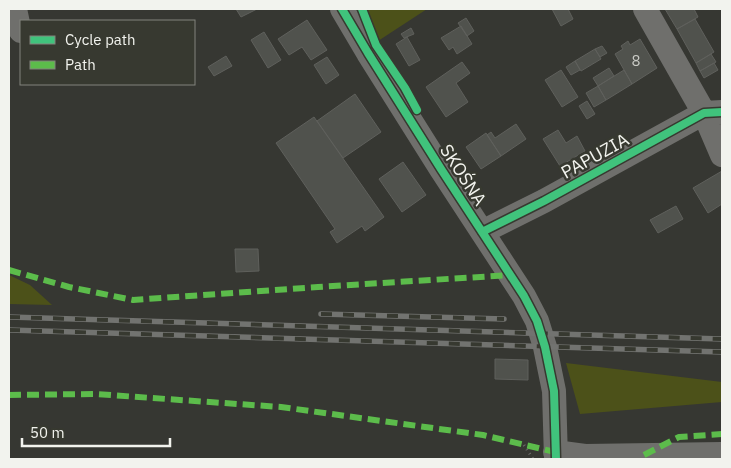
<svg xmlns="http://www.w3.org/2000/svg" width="731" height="468" viewBox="0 0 731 468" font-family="'IBM Plex Sans',sans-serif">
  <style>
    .green { fill: #4c5119 }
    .building { fill: #50524d; stroke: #5f605c }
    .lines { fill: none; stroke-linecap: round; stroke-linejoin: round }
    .path { stroke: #6c6d69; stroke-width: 3; stroke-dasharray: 1 4; stroke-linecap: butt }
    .minor { stroke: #6f6f6c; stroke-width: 24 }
    .rail-casing { stroke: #727370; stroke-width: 5.5 }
    .rail { stroke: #373930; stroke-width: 4; stroke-dasharray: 11; stroke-linecap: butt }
    .quiet { stroke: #5cbc4b; stroke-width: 6; stroke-dasharray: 12 6; stroke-linecap: butt }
    .cycleway-casing { stroke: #373930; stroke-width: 11 }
    .cycleway { stroke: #40c37c; stroke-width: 8 }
    .labels { text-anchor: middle; stroke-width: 5; stroke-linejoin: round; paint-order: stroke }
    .number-label { font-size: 15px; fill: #cacbc6 }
    .street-label { font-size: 18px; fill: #f2f3ee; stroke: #373930 }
  </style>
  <rect width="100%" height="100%" fill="#363732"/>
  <path class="green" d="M 365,9 L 427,9 L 378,41 Z
    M 9,275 L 30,285 L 52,305 L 9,304 Z
    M 566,363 L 722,382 L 722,402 L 580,414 Z"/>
  <path class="building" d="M 236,9 L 257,9 L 241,17 Z
    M 552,9 L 568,9 L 573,19 L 561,26 Z
    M 665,9 L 694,9 L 698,17 L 677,29 Z
    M 466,18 L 474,31 L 467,36 L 458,23 Z
    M 695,19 L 714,52 L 696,63 L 677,29 Z
    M 307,20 L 327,50 L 311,60 L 302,47 L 289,55 L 278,39 Z
    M 461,26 L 472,44 L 457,54 L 453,47 L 449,50 L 441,38 Z
    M 411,28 L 414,34 L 404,38 L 401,34 Z
    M 264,32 L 281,60 L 268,68 L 251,40 Z
    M 407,37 L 420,60 L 409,66 L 396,44 Z
    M 640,39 L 657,68 L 632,84 L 615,54 L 623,49 L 621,46 L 628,41 L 630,45 Z
    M 602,46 L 607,53 L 600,57 L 595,49 Z
    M 595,49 L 601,59 L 581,71 L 575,61 Z
    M 711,54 L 716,62 L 700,71 L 696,63 Z
    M 226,56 L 232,66 L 214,76 L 208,67 Z
    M 327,57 L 339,75 L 326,84 L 314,65 Z
    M 575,61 L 580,70 L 571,75 L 566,67 Z
    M 462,62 L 470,73 L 456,83 L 468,102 L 446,117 L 426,87 Z
    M 714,63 L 718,70 L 704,78 L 700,71 Z
    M 609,68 L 614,76 L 598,86 L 593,78 Z
    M 561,70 L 578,97 L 562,107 L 545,80 Z
    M 624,70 L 632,84 L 606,100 L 598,86 Z
    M 598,86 L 606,100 L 594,107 L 586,93 Z
    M 355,94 L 381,132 L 343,158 L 317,121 Z
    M 587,101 L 595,114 L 587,119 L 579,106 Z
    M 314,117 L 384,217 L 365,231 L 362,226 L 337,243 L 330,232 L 335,229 L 276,143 Z
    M 516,124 L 526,139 L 501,156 L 487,135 L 491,132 L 495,138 Z
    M 558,130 L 566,143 L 577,136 L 585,151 L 560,166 L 543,139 Z
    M 486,133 L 501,156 L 481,169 L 466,147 Z
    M 403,162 L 426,195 L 402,212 L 379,179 Z
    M 722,171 L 722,204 L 708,213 L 693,188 Z
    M 676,206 L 683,219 L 658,233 L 650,220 Z
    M 235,249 L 258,249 L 259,271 L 236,272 Z
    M 495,359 L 528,360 L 528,380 L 495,379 Z"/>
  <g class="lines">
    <path class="path" d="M 524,445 L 533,459"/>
    <path class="minor" d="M 15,9 L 19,28 L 21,31
      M 342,9 L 368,53 L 441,169 L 524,296 L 537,321 L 545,347 L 554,391 L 556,459
      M 645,9 L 704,113 L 722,155
      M 482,232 L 544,201 L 704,113 L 722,112
      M 555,452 L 585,456 L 722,454"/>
    <defs>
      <path id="rail" d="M 321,314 L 504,319
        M 9,317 L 722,339
        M 9,330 L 722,352"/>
    </defs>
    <use href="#rail" class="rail-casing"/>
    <use href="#rail" class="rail"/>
    <path class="quiet" d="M 9,270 L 69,287 L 133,300 L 318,287 L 511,275
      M 9,395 L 95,394 L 281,407 L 483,435 L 555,452
      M 644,455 L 679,437 L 722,434"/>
    <defs>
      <path id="cycleway" d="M 342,9 L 368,53 L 441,169 L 524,296 L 537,321 L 545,347 L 554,391 L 556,459
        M 362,9 L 376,45 L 405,88 L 417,110
        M 482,232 L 544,201 L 704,113 L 722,112"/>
    </defs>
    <use href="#cycleway" class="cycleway-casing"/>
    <use href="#cycleway" class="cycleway"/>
  </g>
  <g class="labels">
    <g class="number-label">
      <text x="636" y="66">8</text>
    </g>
    <g class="street-label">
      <text transform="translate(595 156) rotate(-29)" y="6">PAPUZIA</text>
      <text transform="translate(463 175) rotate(57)" y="6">SKOŚNA</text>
    </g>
  </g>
  <rect width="731" height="468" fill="none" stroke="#f2f3ee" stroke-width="20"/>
  <rect x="20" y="20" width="175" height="65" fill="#373930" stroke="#82837c"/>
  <rect x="30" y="36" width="25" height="8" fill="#40c37c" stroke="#82837c"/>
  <text x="65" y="45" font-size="15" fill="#f2f3ee">Cycle path</text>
  <rect x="30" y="61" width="25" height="8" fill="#5cbc4b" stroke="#82837c"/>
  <text x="65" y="70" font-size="15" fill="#f2f3ee">Path</text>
  <path d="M22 438v8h148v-8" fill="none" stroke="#f2f3ee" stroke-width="2.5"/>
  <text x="30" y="438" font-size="15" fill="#f2f3ee" stroke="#373930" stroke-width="4" paint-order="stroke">50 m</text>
</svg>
